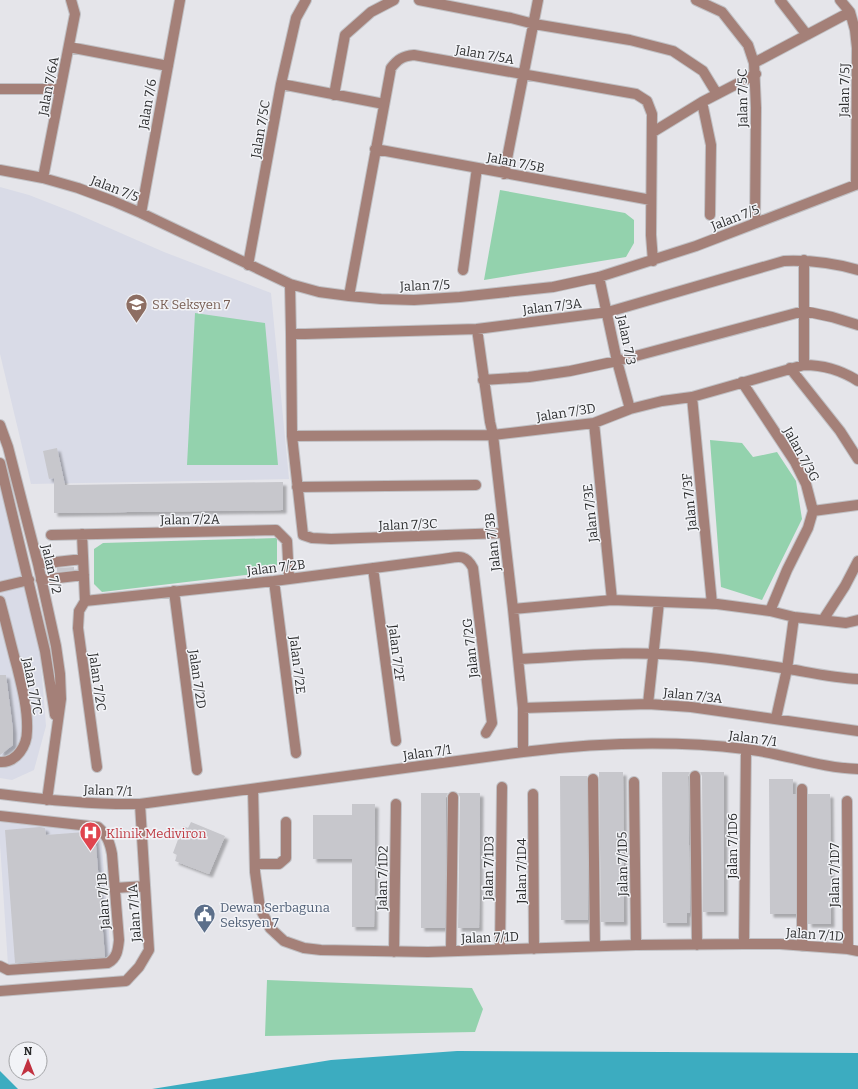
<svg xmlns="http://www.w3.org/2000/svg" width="858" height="1089" viewBox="0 0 858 1089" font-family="Bitter,serif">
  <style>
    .built { fill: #d9dbe7 }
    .green { fill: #93d2ad }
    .water { fill: #3cacc0 }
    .building { fill: #c7c7cc; filter: url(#shadow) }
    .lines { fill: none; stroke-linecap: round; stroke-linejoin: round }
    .minor-casing { stroke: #c0c0c4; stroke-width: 12 }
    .minor { stroke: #a48078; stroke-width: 10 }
    .labels { text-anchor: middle; stroke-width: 3; stroke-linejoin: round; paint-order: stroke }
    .street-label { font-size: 13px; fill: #2c2d2e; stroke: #f2f3f7 }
    .education-label { font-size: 13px; fill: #785e54; stroke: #f2f3f7; text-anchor: start }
    .health-label { font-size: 13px; fill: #be3a42; stroke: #f2f3f7; text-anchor: start }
    .service-label { font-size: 13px; fill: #4e5e75; stroke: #f2f3f7; text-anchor: start }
  </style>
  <defs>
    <filter id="shadow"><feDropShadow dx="3.5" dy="3.5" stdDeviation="1" flood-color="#0004"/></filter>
  </defs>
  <rect width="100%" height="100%" fill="#e5e5ea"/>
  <path class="built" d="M 0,187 L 29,195 L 75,213 L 164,252 L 271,293 L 289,479 L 31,484 L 0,354 Z
    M 0,484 L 40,652 L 46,726 L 34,770 L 12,780 L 0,778 Z
    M 0,820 L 97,831 L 101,836 L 111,957 L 8,965 L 0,844 Z"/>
  <path class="green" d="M 500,190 L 625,213 L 634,220 L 634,243 L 626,257 L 484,280 Z
    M 195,313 L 265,323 L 278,465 L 187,465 Z
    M 710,440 L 742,443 L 753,457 L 777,452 L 796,481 L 802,519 L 762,600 L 721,587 Z
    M 277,538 L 277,565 L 270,572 L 102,592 L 94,584 L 94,549 L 103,543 Z
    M 267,980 L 472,988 L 483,1009 L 475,1032 L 265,1036 Z"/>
  <path class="water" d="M 457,1051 L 858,1053 L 858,1089 L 152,1089 L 331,1060 Z
    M 0,1071 L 18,1089 L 0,1089 Z"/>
  <path class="building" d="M 57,448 L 65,485 L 283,482 L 283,510 L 54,513 L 54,478 L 49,479 L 43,451 Z
    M 74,567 L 74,570 L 57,572 L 57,568 Z
    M 0,675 L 6,675 L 13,730 L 13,745 L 0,755 Z
    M 599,772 L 623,772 L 624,922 L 601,922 Z
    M 662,772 L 690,772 L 688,776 L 690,913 L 687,913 L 687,923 L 663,923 Z
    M 700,772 L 724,772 L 724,912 L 703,912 L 702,776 Z
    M 560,776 L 587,776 L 588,920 L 561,920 Z
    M 769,779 L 793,779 L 793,794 L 796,794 L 796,914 L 770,914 Z
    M 421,793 L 448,793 L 446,797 L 445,928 L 421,928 Z
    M 458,793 L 480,793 L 479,928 L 458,928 L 460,797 Z
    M 808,794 L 830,794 L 831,924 L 808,924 Z
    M 352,804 L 375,804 L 374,927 L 352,927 L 352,859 L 313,859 L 313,815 L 352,815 Z
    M 191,822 L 225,836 L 209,874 L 175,861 L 177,855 L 173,853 L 183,826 L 188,828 Z
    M 40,827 L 45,828 L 46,835 L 85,832 L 95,833 L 105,957 L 15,963 L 5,830 Z"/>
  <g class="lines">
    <defs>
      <path id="minor" d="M 419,0 L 511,18 L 534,24 L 630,40 L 673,51 L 703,71 L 717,94
        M 696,0 L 722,12 L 748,45 L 754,63 L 756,108 L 755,223
        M 780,0 L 807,35
        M 840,0 L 850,12 L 855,30 L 857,48 L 856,185
        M 69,47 L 168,66
        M 754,63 L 850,12
        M 281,84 L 384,104
        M 0,89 L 60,89
        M 334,95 L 345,35 L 371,12 L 394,0
        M 702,102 L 711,145 L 710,215
        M 653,132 L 702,102 L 756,74
        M 375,149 L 651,200
        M 0,170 L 43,178 L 78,188 L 113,201 L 141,213 L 290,284 L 319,292 L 349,296 L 381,299 L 414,300 L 460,297 L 553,287 L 599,277 L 696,246 L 858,184
        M 504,174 L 538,0
        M 43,178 L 75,14 L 71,0
        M 141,213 L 180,0
        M 248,265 L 281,84 L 296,18 L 306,0
        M 463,270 L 477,168
        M 599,277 L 617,361 L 630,409
        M 290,284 L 291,334 L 305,334 L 477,329 L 608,312 L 784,261 C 809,260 834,263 858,270
        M 349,296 L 391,68 C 398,59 403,56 414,55 L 636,94 L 647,101 L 652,114 L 651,235 L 653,261
        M 477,329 L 490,422 L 493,435 L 513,609 L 523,708 L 523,752
        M 291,334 L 292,436 L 303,535 L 312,538 L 331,539 L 504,533
        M 804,365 L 804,260
        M 790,368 L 840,431 L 858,459
        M 483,380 L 529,377 L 570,371 L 617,361 L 804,311 L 832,317 L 858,325
        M 742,382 L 795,462 L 806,484 L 813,511 L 808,528 L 787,570 L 770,611
        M 692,397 L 712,604
        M 594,423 L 612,600
        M 0,425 L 8,447 L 38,564 L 56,646 L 60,674 L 61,699 L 47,800
        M 292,436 L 493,435 L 594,423 L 630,409 L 662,401 L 692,397 L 804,365 C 824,365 841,370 858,381
        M 0,463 L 45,651 L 55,715
        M 297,487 L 476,485
        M 813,511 L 858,505
        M 82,534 L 85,601
        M 51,535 L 276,530 L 287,541 L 289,578
        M 38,564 L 83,559
        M 373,568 L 396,741
        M 41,580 L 84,575
        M 274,581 L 296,753
        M 0,587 L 29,580
        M 174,591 L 197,770
        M 0,601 C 6,623 11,645 17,667 C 22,687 28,710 27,731 C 27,745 17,763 0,762
        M 85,601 L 274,581 L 443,559 C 458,557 465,553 473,568 L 492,723 L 486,733
        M 85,601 L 79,611 L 78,628 L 97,767
        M 513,609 L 612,600 L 717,604 L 770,611 L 794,617 L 846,623 L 858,620
        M 823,620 L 845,586 L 858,561
        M 518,659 C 576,656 634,650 692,656 C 724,659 757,664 789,669 C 812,673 834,678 858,679
        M 648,704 L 659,602
        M 523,708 L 648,704 L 691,707 L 858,731
        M 776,718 L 787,669 L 794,617
        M 695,776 L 697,945
        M 593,779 L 595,946
        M 634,782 L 636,945
        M 253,789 L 255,872 L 260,908 L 270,928 L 284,941 L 304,948 L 321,950 L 428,952 L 636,945 L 744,944 L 780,944 L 848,949 L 858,951
        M 802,789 L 802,946
        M 0,794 C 46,800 93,805 140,804 L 523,752 C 596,743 672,740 745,749 C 783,753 819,768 858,769
        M 533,794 L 534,949
        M 847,801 L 848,949
        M 0,816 L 98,827 C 107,835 110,843 112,854 L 119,940 C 118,950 117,958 108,963 L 8,970 L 0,966
        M 255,864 L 279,864 L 286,858 L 286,822
        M 115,888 L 145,886
        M 744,944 L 746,749
        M 500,950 L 502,787
        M 451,951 L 453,797
        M 394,952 L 396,804
        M 0,991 L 126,981 L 139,967 L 149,950 L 140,804"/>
    </defs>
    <use href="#minor" class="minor-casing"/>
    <use href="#minor" class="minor"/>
  </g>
  <defs>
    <symbol id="school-pin" viewBox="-11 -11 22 30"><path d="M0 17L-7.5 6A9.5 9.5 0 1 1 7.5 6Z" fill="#8d6e63" stroke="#f2f3f7"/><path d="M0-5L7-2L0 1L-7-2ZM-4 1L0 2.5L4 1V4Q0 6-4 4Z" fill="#fff"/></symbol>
    <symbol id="hospital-pin" viewBox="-11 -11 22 30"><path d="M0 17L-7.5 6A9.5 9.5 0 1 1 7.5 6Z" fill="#e0444e" stroke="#f2f3f7"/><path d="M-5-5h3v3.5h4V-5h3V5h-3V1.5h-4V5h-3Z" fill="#fff"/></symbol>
    <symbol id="civic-pin" viewBox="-11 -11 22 30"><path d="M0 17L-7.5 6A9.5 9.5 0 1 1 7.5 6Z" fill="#5c6f8a" stroke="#f2f3f7"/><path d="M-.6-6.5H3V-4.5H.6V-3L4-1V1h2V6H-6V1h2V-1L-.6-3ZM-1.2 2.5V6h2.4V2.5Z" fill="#fff"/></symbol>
  </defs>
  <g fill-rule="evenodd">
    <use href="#school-pin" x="124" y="292" width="25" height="34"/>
    <use href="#hospital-pin" x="78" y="820" width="25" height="34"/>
    <use href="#civic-pin" x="192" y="902" width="25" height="34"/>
  </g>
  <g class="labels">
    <g class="street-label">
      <text transform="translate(485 54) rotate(10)" y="5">Jalan 7/5A</text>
      <text transform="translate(48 86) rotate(-79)" y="5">Jalan 7/6A</text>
      <text transform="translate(844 90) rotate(-89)" y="5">Jalan 7/5J</text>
      <text transform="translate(742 98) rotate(-91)" y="5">Jalan 7/5C</text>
      <text transform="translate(147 104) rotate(-80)" y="5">Jalan 7/6</text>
      <text transform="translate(260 129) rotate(-80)" y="5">Jalan 7/5C</text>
      <text transform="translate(516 162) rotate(11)" y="5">Jalan 7/5B</text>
      <text transform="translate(115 188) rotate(21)" y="5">Jalan 7/5</text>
      <text transform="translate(735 217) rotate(-21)" y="5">Jalan 7/5</text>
      <text transform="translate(425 285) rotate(-2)" y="5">Jalan 7/5</text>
      <text transform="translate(552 306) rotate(-7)" y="5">Jalan 7/3A</text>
      <text transform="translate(627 340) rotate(78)" y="5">Jalan 7/3</text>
      <text transform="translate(566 412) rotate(-9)" y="5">Jalan 7/3D</text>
      <text transform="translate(802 454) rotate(61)" y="5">Jalan 7/3G</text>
      <text transform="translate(689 502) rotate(-96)" y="5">Jalan 7/3F</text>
      <text transform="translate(590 513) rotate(-96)" y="5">Jalan 7/3E</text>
      <text transform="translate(190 519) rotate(-1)" y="5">Jalan 7/2A</text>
      <text transform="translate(408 524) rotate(-2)" y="5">Jalan 7/3C</text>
      <text transform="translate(492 542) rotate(-97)" y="5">Jalan 7/3B</text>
      <text transform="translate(276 567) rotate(-7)" y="5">Jalan 7/2B</text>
      <text transform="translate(52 569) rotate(77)" y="5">Jalan 7/2</text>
      <text transform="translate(470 648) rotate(-97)" y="5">Jalan 7/2G</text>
      <text transform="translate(397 653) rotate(83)" y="5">Jalan 7/2F</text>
      <text transform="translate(298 665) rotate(83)" y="5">Jalan 7/2E</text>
      <text transform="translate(198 679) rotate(82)" y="5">Jalan 7/2D</text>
      <text transform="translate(98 682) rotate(82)" y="5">Jalan 7/2C</text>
      <text transform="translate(33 686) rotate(79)" y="5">Jalan 7/7C</text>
      <text transform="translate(693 695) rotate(6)" y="5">Jalan 7/3A</text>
      <text transform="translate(753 738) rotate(8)" y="5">Jalan 7/1</text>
      <text transform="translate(427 752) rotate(-8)" y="5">Jalan 7/1</text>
      <text transform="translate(108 790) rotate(2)" y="5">Jalan 7/1</text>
      <text transform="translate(732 846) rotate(-90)" y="5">Jalan 7/1D6</text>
      <text transform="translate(622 864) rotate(-91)" y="5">Jalan 7/1D5</text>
      <text transform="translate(488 868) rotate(-89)" y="5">Jalan 7/1D3</text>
      <text transform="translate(521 871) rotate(-90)" y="5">Jalan 7/1D4</text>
      <text transform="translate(834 875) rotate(-90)" y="5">Jalan 7/1D7</text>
      <text transform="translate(382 878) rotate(-89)" y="5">Jalan 7/1D2</text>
      <text transform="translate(103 901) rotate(-94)" y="5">Jalan 7/1B</text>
      <text transform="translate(134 913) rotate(-94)" y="5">Jalan 7/1A</text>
      <text transform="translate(815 934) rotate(4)" y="5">Jalan 7/1D</text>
      <text transform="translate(490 937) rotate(-2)" y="5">Jalan 7/1D</text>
    </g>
    <g class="education-label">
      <text x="152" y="309">SK Seksyen 7</text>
    </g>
    <g class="health-label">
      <text x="106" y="838">Klinik Mediviron</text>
    </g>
    <g class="service-label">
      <text x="220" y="912">Dewan Serbaguna<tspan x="220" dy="15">Seksyen 7</tspan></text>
    </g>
  </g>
  <g transform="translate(28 1061)"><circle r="19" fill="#f2f3f7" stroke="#a3a4a7"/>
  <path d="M0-3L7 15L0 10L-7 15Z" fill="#c13140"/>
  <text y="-6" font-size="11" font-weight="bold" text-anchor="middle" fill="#2c2d2e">N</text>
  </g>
</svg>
